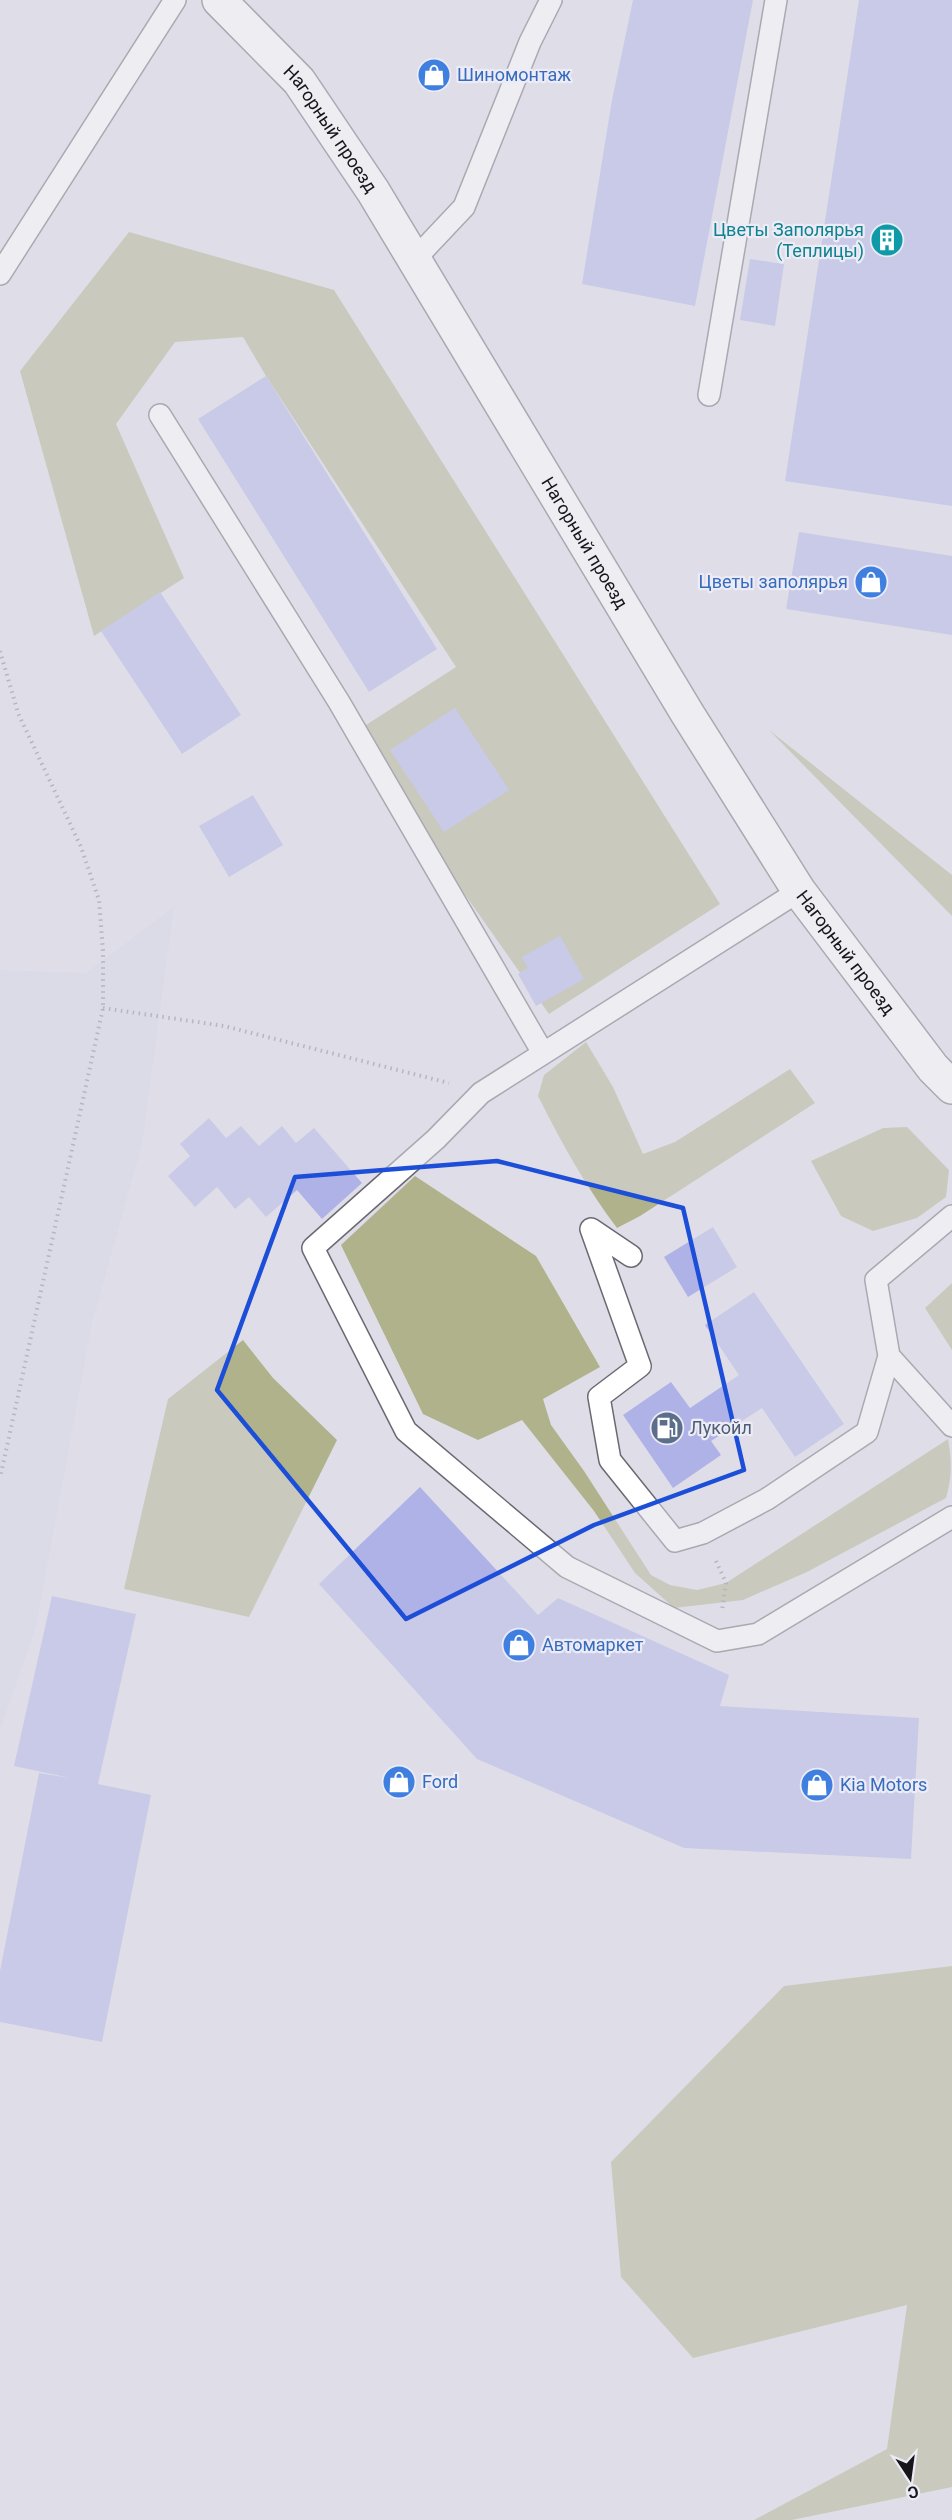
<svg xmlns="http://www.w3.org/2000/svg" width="952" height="2520" viewBox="0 0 952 2520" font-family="Roboto,sans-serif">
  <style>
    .built { fill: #d7d5e7 }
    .green { fill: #afb28b }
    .building { fill: #afb2e6 }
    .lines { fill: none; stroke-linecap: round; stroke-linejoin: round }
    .lane-casing { stroke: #6a6972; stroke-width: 24 }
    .secondary-casing { stroke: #6a6972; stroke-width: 36 }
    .path { stroke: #86858c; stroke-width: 4; stroke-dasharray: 1.5 4.5; stroke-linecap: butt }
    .lane { stroke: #fff; stroke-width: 21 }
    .secondary { stroke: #fff; stroke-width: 33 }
    .marked { fill: none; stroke: #1d4ed8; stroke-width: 4.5; stroke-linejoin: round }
    .labels { text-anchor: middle; stroke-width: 4.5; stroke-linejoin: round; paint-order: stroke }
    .shop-label { font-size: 18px; fill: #366cbe; stroke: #ecebf6; text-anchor: start }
    .street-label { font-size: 18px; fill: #161519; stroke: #ecebf6 }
    .culture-label { font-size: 18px; fill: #0d838f; stroke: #ecebf6; text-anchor: end }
    .service-label { font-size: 18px; fill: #4e5e75; stroke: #ecebf6; text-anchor: start }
  </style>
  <rect width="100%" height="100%" fill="#dfdee8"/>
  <path class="built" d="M 174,907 L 142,1145 L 92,1323 L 36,1627 L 0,1730 L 0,970 L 86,973 Z"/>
  <path class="green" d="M 129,232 L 334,290 L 720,904 L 549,1014 L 352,734 L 456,667 L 266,376 L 243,337 L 175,342 L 116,424 L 184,578 L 94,636 L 20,371 Z
    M 769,730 L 952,875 L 952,916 Z
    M 586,1042 L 613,1087 L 643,1154 L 675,1142 L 790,1069 L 815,1103 L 640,1216 L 617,1228 C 586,1187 561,1142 538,1096 L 544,1075 Z
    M 907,1127 L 949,1170 L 946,1197 L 917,1218 L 873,1231 L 841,1216 L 811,1161 L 883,1128 Z
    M 415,1176 L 536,1256 L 600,1367 L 543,1399 L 551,1425 L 584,1471 L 651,1575 L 670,1585 L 697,1590 L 726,1583 L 948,1439 C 952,1461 952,1478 946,1498 L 807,1572 L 743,1600 L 674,1608 L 635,1573 L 594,1511 L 522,1420 L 478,1440 L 423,1414 L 341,1245 Z
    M 952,1283 L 952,1350 L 925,1308 Z
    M 243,1340 L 273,1378 L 337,1440 L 249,1617 L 124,1589 L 168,1399 Z
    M 952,1966 L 952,2487 L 792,2520 L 754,2520 L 887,2449 L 907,2305 L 693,2358 L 621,2277 L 611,2162 L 784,1986 Z"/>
  <path class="building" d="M 633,0 L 753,0 L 695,306 L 582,284 L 612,100 Z
    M 859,0 L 952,0 L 952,506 L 785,481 Z
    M 433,57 L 449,66 L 435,93 L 419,85 Z
    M 750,259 L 784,264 L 775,326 L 740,320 Z
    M 266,376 L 437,649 L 369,692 L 198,419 Z
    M 799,532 L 952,556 L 952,635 L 786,609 Z
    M 160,592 L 241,715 L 182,754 L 101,631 Z
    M 455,708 L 509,790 L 444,832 L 390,750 Z
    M 253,795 L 283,845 L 229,877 L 199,826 Z
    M 560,936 L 584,979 L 536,1006 L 518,974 L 528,968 L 522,957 Z
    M 209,1118 L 226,1138 L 241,1126 L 259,1146 L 282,1126 L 296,1143 L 314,1128 L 362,1183 L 322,1219 L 297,1190 L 266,1217 L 249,1197 L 235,1209 L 217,1187 L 195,1207 L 168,1176 L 190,1156 L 180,1144 Z
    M 713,1227 L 737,1267 L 688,1297 L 664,1257 Z
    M 754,1292 L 844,1424 L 795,1457 L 762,1408 L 711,1441 L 721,1455 L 673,1488 L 623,1415 L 671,1382 L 690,1408 L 739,1375 L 705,1325 Z
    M 420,1487 L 538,1615 L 558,1598 L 729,1675 L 720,1706 L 919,1718 L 911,1859 L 684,1848 L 477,1759 L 319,1584 Z
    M 52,1596 L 136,1614 L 98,1784 L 151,1795 L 102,2042 L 0,2022 L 0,1971 L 39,1773 L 70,1778 L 14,1766 Z"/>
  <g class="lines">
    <defs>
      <path id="lane" d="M 414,260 L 464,207 L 530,42 L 551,0
        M 0,274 L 175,0
        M 709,395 L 776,0
        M 160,415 L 339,702 L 543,1053
        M 799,891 L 481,1093 L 436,1139 L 313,1248 L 406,1431 L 567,1567 L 717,1641 L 758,1634 L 952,1517
        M 631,1256 L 591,1229 L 640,1366 L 599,1397 L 610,1460 L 675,1541 L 703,1533 L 767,1499 L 867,1432 L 889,1356 L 876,1280 L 952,1216
        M 889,1356 L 952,1426"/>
      <g id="secondary">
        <path id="s1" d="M 219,0 L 299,81 L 373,191 L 687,713 L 799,891 L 933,1068 L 952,1087"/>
      </g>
    </defs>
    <use href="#lane" class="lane-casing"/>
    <use href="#secondary" class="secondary-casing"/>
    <path class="path" d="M 0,651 L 18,713 L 81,847 L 99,900 L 103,951 L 103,1008 L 0,1478
      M 103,1008 L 224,1026 L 449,1083
      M 716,1561 L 726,1583 L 722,1611"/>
    <use href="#lane" class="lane"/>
    <use href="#secondary" class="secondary"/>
  </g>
  <path d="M0 0H952V2520H0ZM 497,1161 L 683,1208 L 744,1470 L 594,1525 L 406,1619 L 217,1390 L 295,1177 Z" fill="#dfdee8" fill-opacity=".55" fill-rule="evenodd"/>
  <path class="marked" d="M 497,1161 L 683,1208 L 744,1470 L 594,1525 L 406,1619 L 217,1390 L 295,1177 Z"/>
  <defs>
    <symbol id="shop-disc" viewBox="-11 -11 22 22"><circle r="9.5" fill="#3f7fe0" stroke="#ecebf6"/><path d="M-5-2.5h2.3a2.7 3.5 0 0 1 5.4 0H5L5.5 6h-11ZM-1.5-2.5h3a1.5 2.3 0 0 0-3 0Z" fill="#fff"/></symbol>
    <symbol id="building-disc" viewBox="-11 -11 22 22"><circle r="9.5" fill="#0f9aa8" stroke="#ecebf6"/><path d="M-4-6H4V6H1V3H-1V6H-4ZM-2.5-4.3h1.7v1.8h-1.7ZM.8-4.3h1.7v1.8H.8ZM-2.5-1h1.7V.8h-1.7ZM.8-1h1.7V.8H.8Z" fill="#fff"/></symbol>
    <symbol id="fuel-disc" viewBox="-11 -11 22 22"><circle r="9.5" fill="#5c6f8a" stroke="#ecebf6"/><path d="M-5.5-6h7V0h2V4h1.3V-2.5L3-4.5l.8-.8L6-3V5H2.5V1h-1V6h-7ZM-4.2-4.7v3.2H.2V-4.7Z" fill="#fff"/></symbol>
  </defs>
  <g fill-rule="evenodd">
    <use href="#shop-disc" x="415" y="56" width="38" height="38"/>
    <use href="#building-disc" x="868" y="221" width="38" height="38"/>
    <use href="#shop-disc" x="852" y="563" width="38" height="38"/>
    <use href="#fuel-disc" x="648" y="1409" width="38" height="38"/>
    <use href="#shop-disc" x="500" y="1626" width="38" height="38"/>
    <use href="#shop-disc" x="380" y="1763" width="38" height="38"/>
    <use href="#shop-disc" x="798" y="1766" width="38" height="38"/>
  </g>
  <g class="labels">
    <g class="shop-label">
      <text x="457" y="81">Шиномонтаж</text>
      <text x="848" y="588" text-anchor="end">Цветы заполярья</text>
      <text x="542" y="1651">Автомаркет</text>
      <text x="422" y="1788">Ford</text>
      <text x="840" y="1791">Kia Motors</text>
    </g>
    <g class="street-label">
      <text dy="6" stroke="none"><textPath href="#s1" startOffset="171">Нагорный проезд</textPath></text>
      <text dy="6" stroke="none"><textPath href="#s1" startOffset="657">Нагорный проезд</textPath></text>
      <text dy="6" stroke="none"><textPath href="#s1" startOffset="1143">Нагорный проезд</textPath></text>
    </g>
    <g class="culture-label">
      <text x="864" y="236">Цветы Заполярья<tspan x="864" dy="21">(Теплицы)</tspan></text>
    </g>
    <g class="service-label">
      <text x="690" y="1434">Лукойл</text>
    </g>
  </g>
  <g transform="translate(910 2478) rotate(167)" stroke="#ecebf6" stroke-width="4.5" paint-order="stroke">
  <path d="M0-4.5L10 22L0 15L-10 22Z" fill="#161519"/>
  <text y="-9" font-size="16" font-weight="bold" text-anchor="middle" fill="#161519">С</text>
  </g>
</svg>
